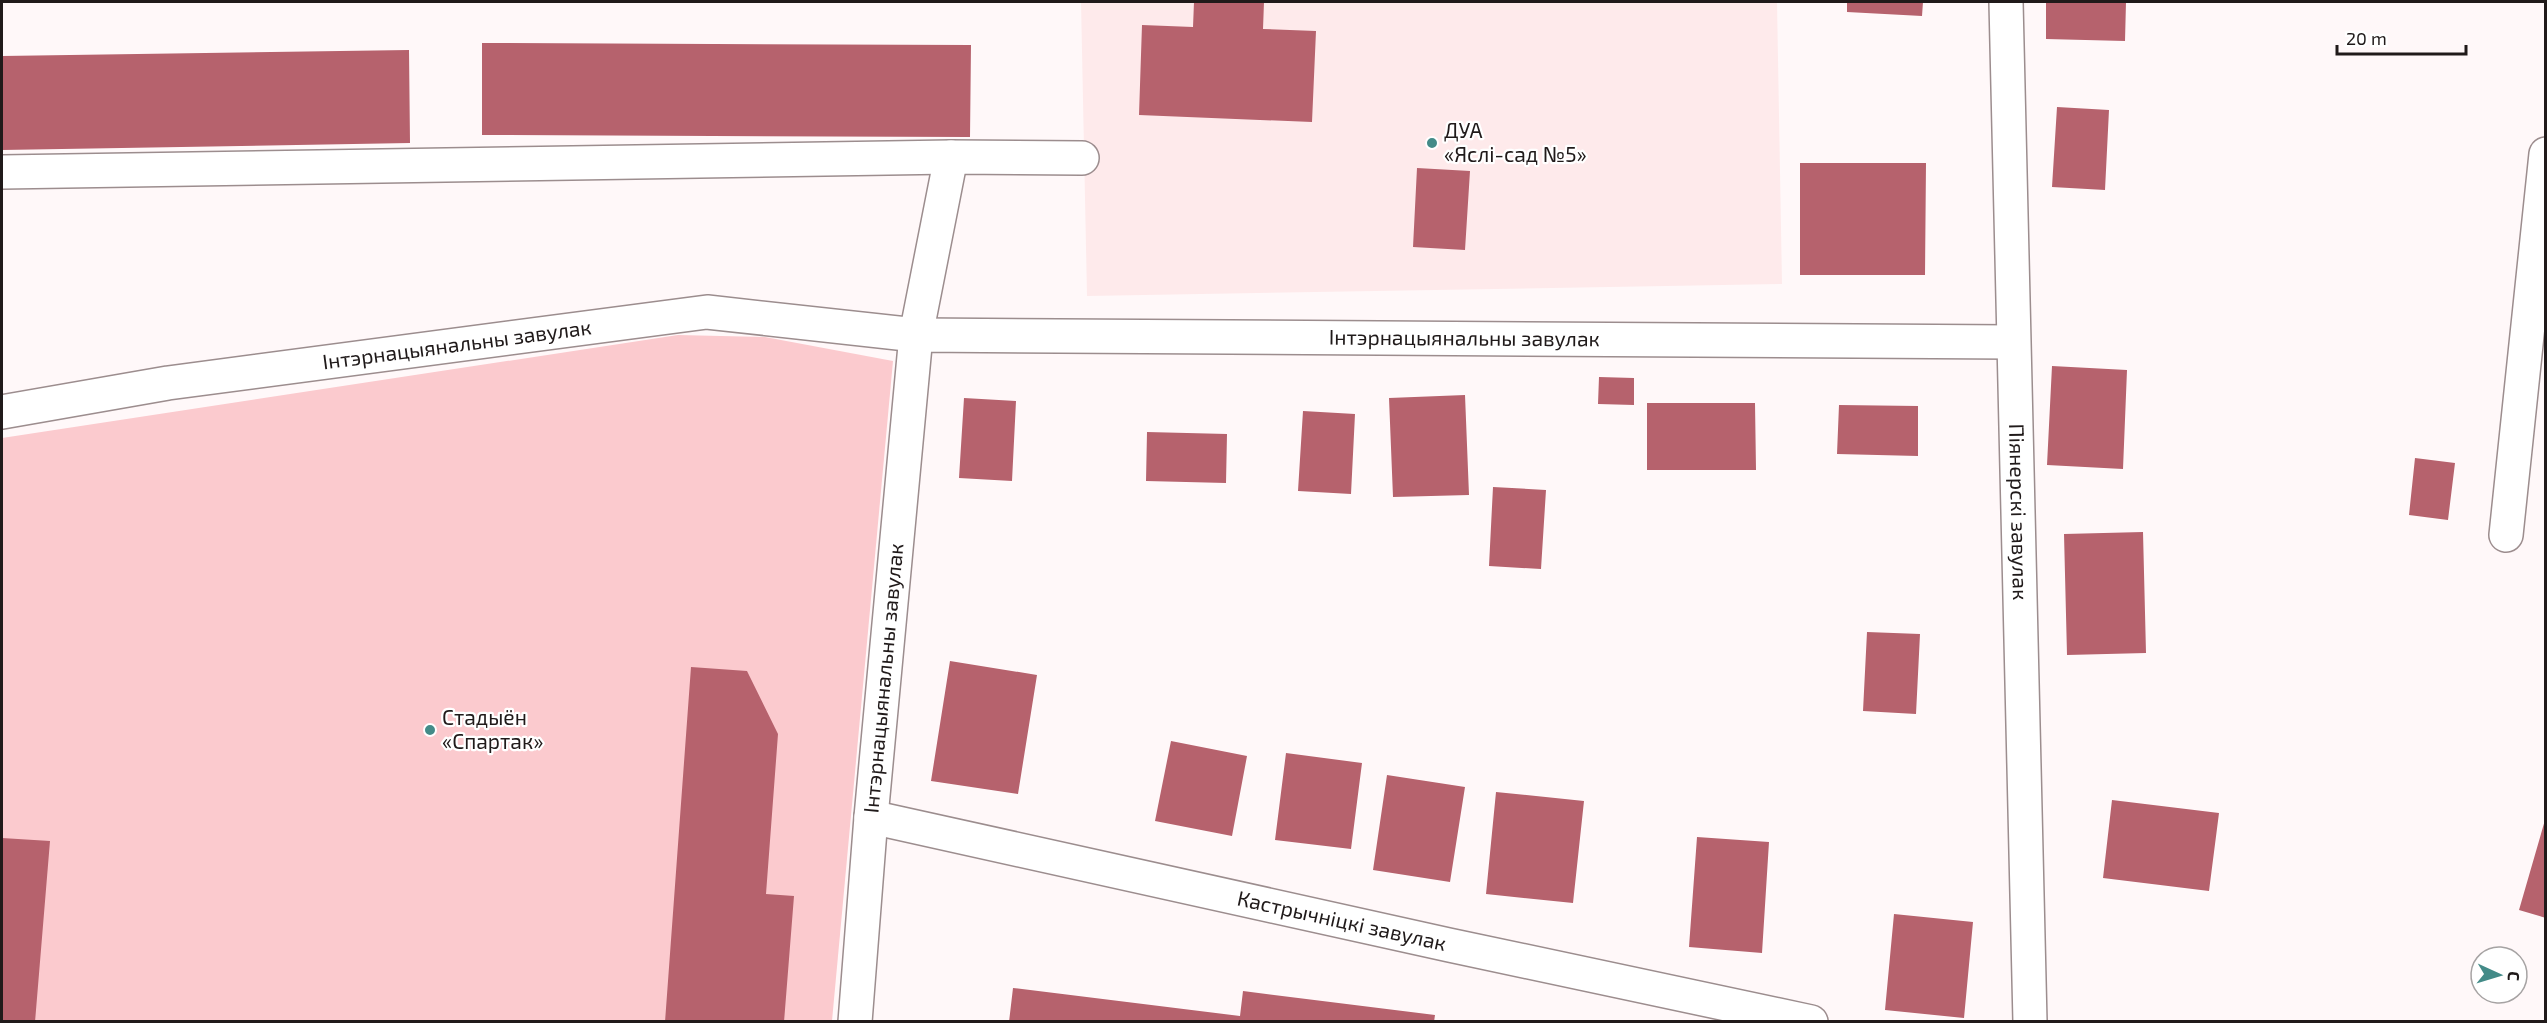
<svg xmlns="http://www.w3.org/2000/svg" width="2547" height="1023" viewBox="0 0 2547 1023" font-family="'Exo 2',sans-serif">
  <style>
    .built { fill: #feeaeb }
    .green { fill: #fbcace }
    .building { fill: #b6626d }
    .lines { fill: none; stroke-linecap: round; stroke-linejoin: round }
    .minor-casing { stroke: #9c8d8e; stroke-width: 36 }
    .minor { stroke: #fff; stroke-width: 33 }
    .poi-dot { fill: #438b88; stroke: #fff; stroke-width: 2 }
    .labels { text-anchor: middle; stroke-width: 4.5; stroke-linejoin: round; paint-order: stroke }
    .poi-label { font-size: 21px; fill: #201a1a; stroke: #fff; text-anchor: start }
    .street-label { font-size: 21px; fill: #201a1a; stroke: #fff }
  </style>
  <rect width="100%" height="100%" fill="#fff8f9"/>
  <path class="built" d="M 1081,2 L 1777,2 L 1782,284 L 1087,296 Z"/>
  <path class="green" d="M 678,335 L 765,337 L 893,361 L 832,1021 L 2,1022 L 2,438 Z"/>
  <path class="building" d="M 1194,2 L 1264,2 L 1263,29 L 1316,31 L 1312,122 L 1139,115 L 1142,25 L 1193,27 Z
    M 1847,2 L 1923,2 L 1922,16 L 1847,12 Z
    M 2046,2 L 2126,2 L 2125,41 L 2046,39 Z
    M 482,43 L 971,45 L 970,137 L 482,135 Z
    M 409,50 L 410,143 L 2,150 L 2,56 Z
    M 2057,107 L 2109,110 L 2105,190 L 2052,187 Z
    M 1800,163 L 1926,163 L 1925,275 L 1800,275 Z
    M 1417,168 L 1470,171 L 1465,250 L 1413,247 Z
    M 2052,366 L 2127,370 L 2123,469 L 2047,465 Z
    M 1599,377 L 1634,378 L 1634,405 L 1598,404 Z
    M 1465,395 L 1469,495 L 1393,497 L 1389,398 Z
    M 964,398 L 1016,401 L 1012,481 L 959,478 Z
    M 1647,403 L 1755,403 L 1756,470 L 1647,470 Z
    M 1839,405 L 1918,406 L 1918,456 L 1837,454 Z
    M 1303,411 L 1355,414 L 1351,494 L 1298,491 Z
    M 1147,432 L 1227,434 L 1226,483 L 1146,481 Z
    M 2415,458 L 2455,463 L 2448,520 L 2409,515 Z
    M 1493,487 L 1546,490 L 1541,569 L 1489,566 Z
    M 2143,532 L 2146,653 L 2067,655 L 2064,534 Z
    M 1867,632 L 1920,634 L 1916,714 L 1863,711 Z
    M 950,661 L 1037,675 L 1018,794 L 931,781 Z
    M 691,667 L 747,671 L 778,734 L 766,894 L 794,896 L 784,1022 L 665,1022 Z
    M 1171,741 L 1247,756 L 1232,836 L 1155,821 Z
    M 1286,753 L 1362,763 L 1351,849 L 1275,840 Z
    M 1387,775 L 1465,787 L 1450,882 L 1373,870 Z
    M 1496,792 L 1584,801 L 1573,903 L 1486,894 Z
    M 2112,800 L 2219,813 L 2209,891 L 2103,878 Z
    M 2545,820 L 2546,820 L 2546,918 L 2519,910 Z
    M 1697,837 L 1769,842 L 1762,953 L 1689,947 Z
    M 2,838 L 50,841 L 35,1022 L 2,1022 Z
    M 1894,914 L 1973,922 L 1964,1018 L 1885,1010 Z
    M 1013,988 L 1240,1016 L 1243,991 L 1435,1015 L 1434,1022 L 1009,1022 Z"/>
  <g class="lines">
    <defs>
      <g id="minor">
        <path id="s1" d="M 2006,2 L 2030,1022"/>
        <path d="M 2,172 L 951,157 L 1082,158"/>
        <path id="s2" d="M 2,412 L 168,383 L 707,312 L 916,335 L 951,157"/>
        <path d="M 2506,535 L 2546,154"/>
        <path id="s3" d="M 871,817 L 1449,945 L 1811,1022"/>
        <path id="s4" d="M 855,1022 L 871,817 L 916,335 L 2012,342"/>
      </g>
    </defs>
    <use href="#minor" class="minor-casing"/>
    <use href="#minor" class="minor"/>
  </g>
  <g class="poi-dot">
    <circle cx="1432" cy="143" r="6"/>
    <circle cx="430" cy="730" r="6"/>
  </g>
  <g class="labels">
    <g class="poi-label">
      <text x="1444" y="138">ДУА<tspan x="1444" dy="24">«Яслі-сад №5»</tspan></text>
      <text x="442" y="725">Стадыён<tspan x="442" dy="24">«Спартак»</tspan></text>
    </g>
    <g class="street-label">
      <text dy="7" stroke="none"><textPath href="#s4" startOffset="1238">Інтэрнацыянальны завулак</textPath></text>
      <text dy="7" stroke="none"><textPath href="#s2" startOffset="460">Інтэрнацыянальны завулак</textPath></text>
      <text dy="7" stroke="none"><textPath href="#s1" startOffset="510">Піянерскі завулак</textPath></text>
      <text dy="7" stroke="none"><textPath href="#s4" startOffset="345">Інтэрнацыянальны завулак</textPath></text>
      <text dy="7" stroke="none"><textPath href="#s3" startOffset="482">Кастрычніцкі завулак</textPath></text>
    </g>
  </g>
  <rect width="2547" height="1023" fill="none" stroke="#201a1a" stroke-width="6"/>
  <g transform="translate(2499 975) rotate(94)"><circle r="28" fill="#ffffff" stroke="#a6a3a3" stroke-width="1.5"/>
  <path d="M0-4.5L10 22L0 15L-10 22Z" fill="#438b88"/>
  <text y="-9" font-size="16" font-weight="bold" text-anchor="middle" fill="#201a1a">С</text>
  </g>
  <path d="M2337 45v9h129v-9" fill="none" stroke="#201a1a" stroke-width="3"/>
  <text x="2346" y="45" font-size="18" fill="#201a1a" stroke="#ffffff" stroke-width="4.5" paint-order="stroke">20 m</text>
</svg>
